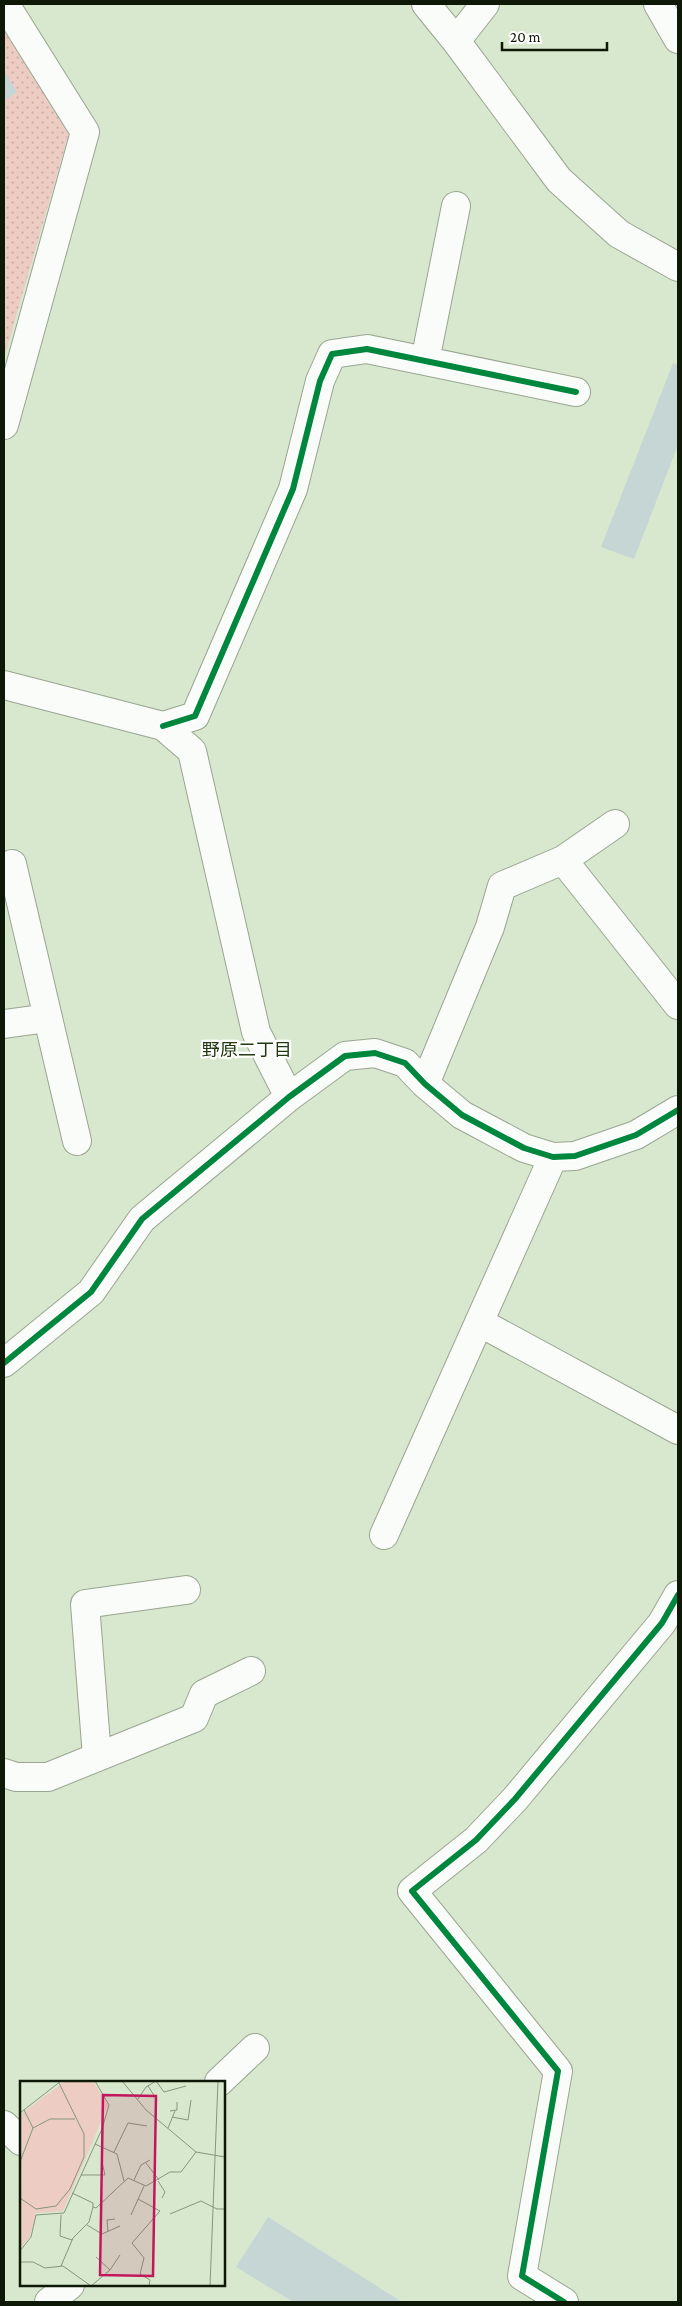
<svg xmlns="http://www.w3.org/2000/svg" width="682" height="2306" viewBox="0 0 682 2306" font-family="'Crimson Pro','Noto Sans JP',serif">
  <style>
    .park { fill: url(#park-dots) }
    .building { fill: #c6d6d5 }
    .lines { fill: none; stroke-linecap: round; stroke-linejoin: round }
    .minor-casing { stroke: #99a591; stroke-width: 30 }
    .minor { stroke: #f9fcf8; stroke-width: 28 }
    .cycleway-casing { stroke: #fff; stroke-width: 9 }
    .cycleway { stroke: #00873e; stroke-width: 6 }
    .labels { text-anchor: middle; stroke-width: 4.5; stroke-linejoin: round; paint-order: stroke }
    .neighbourhood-label { font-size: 18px; fill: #213811; stroke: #fff }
    .inset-road { fill: none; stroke: #87957e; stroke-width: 1 }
    .view { fill: #c2185b; fill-opacity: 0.15; stroke: #c2185b; stroke-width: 2.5 }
    .inset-edge { fill: none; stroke: #0e1807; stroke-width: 2.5 }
  </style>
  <defs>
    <pattern id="park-dots" width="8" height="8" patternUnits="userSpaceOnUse" patternTransform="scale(1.25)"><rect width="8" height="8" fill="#ecccc3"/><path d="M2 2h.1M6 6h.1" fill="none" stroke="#c9aea6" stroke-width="1.8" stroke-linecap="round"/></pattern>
  </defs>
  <rect width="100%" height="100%" fill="#d8e8ce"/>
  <path class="park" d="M 4,30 L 69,133 L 4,358 Z"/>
  <path class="building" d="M 4,71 L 17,92 L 4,101 Z
    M 673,363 L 678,365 L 678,445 L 634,559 L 601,547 Z
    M 268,2217 L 402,2302 L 293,2302 L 236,2267 Z"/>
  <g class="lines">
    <defs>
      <path id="minor" d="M 426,4 L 456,41 L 559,180 L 619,234 L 678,267
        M 658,4 L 678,39
        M 456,41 L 485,4
        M 425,361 L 456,206
        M 4,425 L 85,132 L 5,4
        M 4,685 L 163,726 L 192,751 L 256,1032 L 289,1097
        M 163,726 L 195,716 L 293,489 L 320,381 L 332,354 L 367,349 L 576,392
        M 563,860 L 678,1005
        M 48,1018 L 77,1141
        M 4,1024 L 48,1018 L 12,864
        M 425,1084 L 490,927 L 502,886 L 563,860 L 615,824
        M 479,1322 L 678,1430
        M 4,1363 L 91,1292 L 142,1219 L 289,1097 L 345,1056 L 375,1053 L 405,1063 L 425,1084 L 462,1115 L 524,1148 L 553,1157 L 575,1156 L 636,1135 L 678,1110
        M 384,1535 L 553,1157
        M 97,1757 L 85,1604 L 186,1590
        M 4,1773 L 16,1777 L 48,1777 L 194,1718 L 204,1694 L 251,1671
        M 219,2082 L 255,2048
        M 4,2125 L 21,2141
        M 49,2302 L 70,2285
        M 564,2302 L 522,2276 L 558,2071 L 412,1891 L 476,1840 L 515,1799 L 662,1623 L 678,1595"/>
    </defs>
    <use href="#minor" class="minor-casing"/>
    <use href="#minor" class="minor"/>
    <defs>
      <path id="cycleway" d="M 163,726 L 195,716 L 293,489 L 320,381 L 332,354 L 367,349 L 576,392
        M 4,1363 L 91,1292 L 142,1219 L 289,1097 L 345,1056 L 375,1053 L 405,1063 L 425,1084 L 462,1115 L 524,1148 L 553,1157 L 575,1156 L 636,1135 L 678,1110
        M 564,2302 L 522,2276 L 558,2071 L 412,1891 L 476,1840 L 515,1799 L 662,1623 L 678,1595"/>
    </defs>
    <use href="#cycleway" class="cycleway-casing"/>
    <use href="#cycleway" class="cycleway"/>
  </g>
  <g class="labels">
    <g class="neighbourhood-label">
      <text x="247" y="1056">野原二丁目</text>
    </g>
  </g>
  <g transform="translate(20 2081)">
    <rect width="205" height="205" fill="#d8e8ce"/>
    <path d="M 45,0 L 73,0 L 88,24 L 43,130 L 16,132 L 10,155 L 0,168 L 0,34 Z" fill="#ecccc3"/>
    <path d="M 36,41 L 49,44 L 60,53 L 63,66 L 62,76 L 50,105 L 40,117 L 30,125 L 18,125 L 2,114 L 0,91 L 17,53 L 27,43 ZM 0,124 L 11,148 L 0,159 Z" fill="#ecccc3"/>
    <path class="inset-road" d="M 102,0 L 126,29 L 176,71 L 205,76M 136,0 L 144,11 L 166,5M 128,5 L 137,19M 118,18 L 126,6 L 136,0M 150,30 L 157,29 L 157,21M 0,32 L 41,0M 152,36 L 168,39 L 171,19M 13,47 L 30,38 L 55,38M 148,47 L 155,30M 75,63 L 97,73 L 104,100M 94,71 L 108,42 L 127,45M 0,81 L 13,47 L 4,29M 126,82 L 139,99M 61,94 L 85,94 L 82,81M 114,99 L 121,84 L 130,79M 138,100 L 145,111 L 142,117M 0,117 L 16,128 L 36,125 L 50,108 L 64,76 L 64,53 L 39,2M 118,118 L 140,130 L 112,162 L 124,177 L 120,193 L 130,199 L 129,205M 73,126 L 76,127 L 108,97 L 126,105 L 150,91 L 161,91 L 176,71M 150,133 L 181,120 L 197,128 L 205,128M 41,134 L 40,155 L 52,159M 111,134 L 124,105M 67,144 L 82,153 L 100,145M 88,151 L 87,139 L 95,138M 0,170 L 11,156 L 16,134 L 44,132 L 82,48 L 89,24 L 75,0M 76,176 L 90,189M 0,181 L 13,181 L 25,187 L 43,185 L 71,205M 41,185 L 53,157 L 69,141 L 73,126 L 73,122 L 52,112M 71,205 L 90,189 L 100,174M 190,205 L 198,0"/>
    <path class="view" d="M 83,14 L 136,15 L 133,195 L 80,194 Z"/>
    <rect width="205" height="205" class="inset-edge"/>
  </g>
  <rect width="682" height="2306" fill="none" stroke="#0e1807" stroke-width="10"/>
  <path d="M502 42v8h105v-8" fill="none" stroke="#0e1807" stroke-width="2.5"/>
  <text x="510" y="42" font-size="15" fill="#0e1807" stroke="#ffffff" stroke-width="4" paint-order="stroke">20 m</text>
</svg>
